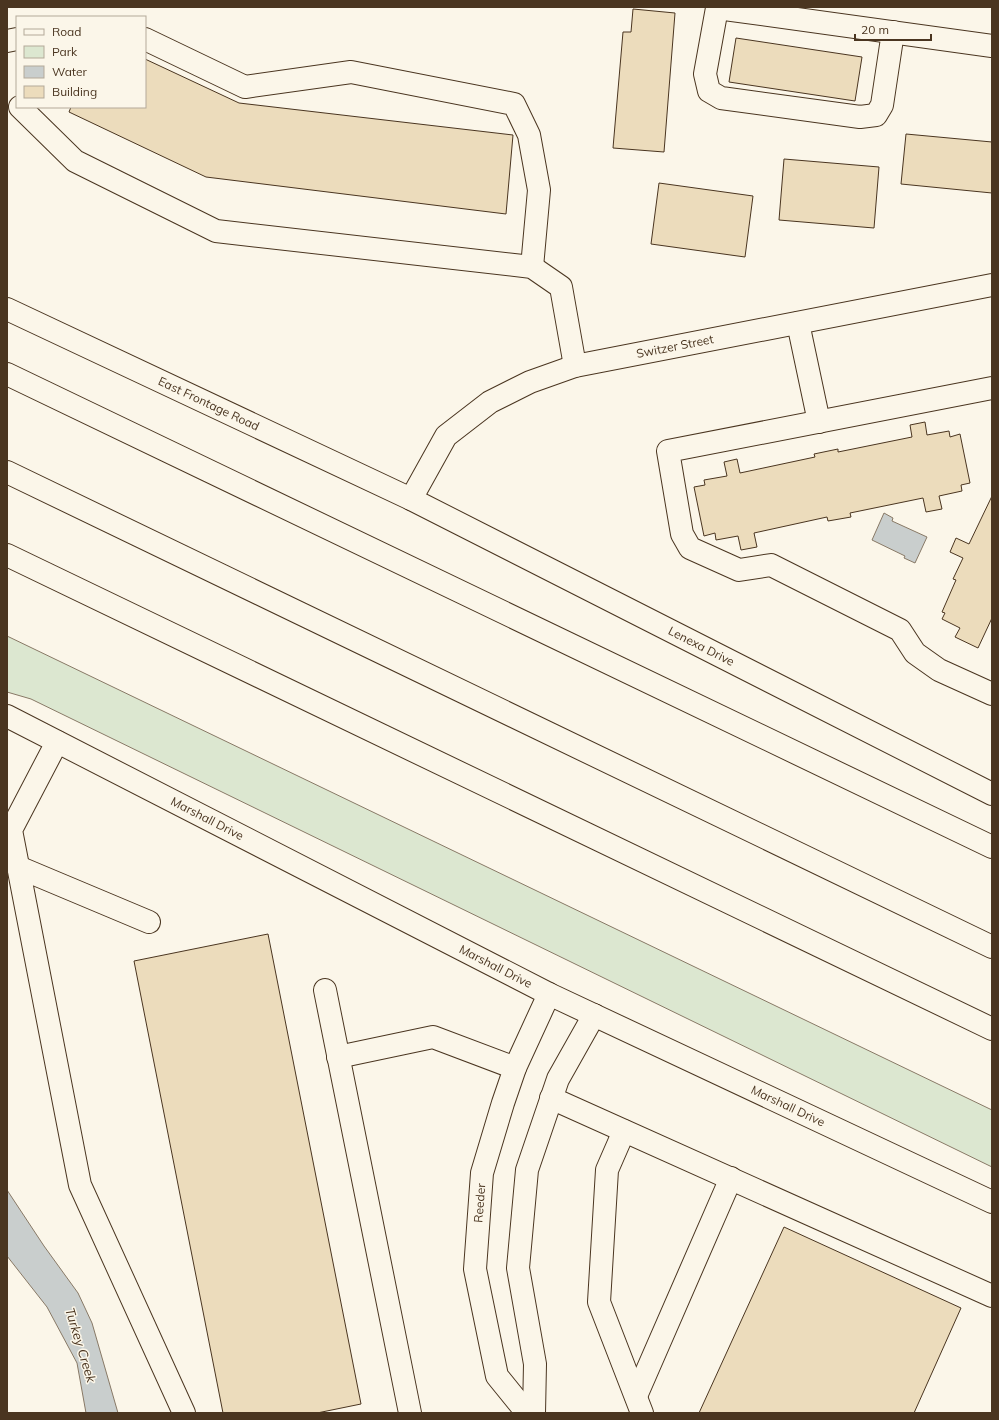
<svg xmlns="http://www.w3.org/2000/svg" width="999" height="1420" viewBox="0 0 999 1420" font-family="Mulish,sans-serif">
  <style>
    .green { fill: #dce7d0; stroke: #887966 }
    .water { fill: #c9cecd; stroke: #887966 }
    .building { fill: #ecdcbc; stroke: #4a3520 }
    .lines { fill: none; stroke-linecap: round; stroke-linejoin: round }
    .minor-casing { stroke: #4a3520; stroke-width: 24 }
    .highway-casing { stroke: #4a3520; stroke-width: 24 }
    .minor { stroke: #fbf6e9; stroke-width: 22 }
    .highway { stroke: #fbf6e9; stroke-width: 22 }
    .labels { text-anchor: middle; stroke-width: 3; stroke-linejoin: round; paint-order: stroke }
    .street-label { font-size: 12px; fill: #4a3520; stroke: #fbf6e9 }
    .water-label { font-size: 13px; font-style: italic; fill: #4a3520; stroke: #fbf6e9 }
  </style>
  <rect width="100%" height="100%" fill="#fbf6e9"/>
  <path class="green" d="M 7,636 L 992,1110 L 992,1167 L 31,699 L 7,692 Z"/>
  <path class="water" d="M 884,513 L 893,518 L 892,521 L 927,537 L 915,563 L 904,558 L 905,556 L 872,540 Z
    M 7,1190 L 44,1246 L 78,1293 L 92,1323 L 118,1413 L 86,1413 L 77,1363 L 47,1307 L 7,1256 Z"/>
  <path class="building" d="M 633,9 L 675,13 L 664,152 L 613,148 L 623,32 L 631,32 Z
    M 736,38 L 862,57 L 855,101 L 729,82 Z
    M 145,59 L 239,103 L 513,135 L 506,214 L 206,177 L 69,112 L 71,107 L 145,107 Z
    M 906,134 L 992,142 L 992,193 L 901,184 Z
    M 784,159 L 879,167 L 874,228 L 779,220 Z
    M 659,183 L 753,196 L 745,257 L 651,244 Z
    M 925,422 L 927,435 L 949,431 L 950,437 L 960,434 L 970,483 L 961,485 L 962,491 L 939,496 L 942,509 L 926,512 L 923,498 L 850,513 L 851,517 L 828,521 L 827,517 L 754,533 L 757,547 L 741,550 L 738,536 L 716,540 L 715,533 L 704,536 L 694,487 L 705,485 L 704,480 L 727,476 L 724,462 L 737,459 L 740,473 L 815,457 L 814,454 L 838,449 L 838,452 L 912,437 L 910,425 Z
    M 992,496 L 992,618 L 978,648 L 955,637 L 960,628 L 942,619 L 945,613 L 942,612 L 956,580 L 953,579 L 963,558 L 950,552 L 956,538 L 969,544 Z
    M 268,934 L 361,1404 L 317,1413 L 223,1413 L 134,961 Z
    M 784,1227 L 961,1308 L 914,1413 L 699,1413 Z"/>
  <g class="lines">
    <defs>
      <g id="minor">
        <path d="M 717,7 L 717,8 L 992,46"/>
        <path d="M 717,8 L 705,74 L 709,91 L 721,98 L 860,117 L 876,115 L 882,105 L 893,32"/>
        <path d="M 145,39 L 245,87 L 351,72 L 514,104 L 529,135 L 539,190 L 532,267"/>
        <path d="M 7,41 L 17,39"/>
        <path d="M 20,107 L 75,161 L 216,231 L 532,267 L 561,287 L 575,366"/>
        <path id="s1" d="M 7,309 L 411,499 L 992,794"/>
        <path d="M 798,323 L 819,422"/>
        <path d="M 992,388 L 668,451 L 682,534 L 690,548 L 739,570 L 771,565 L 900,630 L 915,653 L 939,670 L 992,694"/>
        <path id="s2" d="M 411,499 L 446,436 L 490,402 L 530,382 L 575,366 L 992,285"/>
        <path id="s3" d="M 7,716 L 549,994 L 992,1202"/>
        <path d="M 57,742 L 11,830 L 80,1185 L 184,1413"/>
        <path d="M 18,867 L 149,922"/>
        <path d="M 325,990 L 410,1413"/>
        <path d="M 338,1057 L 433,1037 L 515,1068"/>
        <path d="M 551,1098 L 992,1296"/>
        <path d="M 624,1131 L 607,1170 L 599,1302 L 642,1413"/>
        <path d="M 636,1396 L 731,1178"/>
        <path id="s4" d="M 527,1413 L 497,1376 L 475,1269 L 482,1173 L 503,1103 L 515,1068 L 549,994"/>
        <path d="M 534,1413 L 535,1364 L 518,1268 L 527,1170 L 558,1079 L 594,1015"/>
      </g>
      <path id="highway" d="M 7,374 L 992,847
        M 7,472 L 992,947
        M 7,555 L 992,1029"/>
    </defs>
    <use href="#minor" class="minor-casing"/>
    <use href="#highway" class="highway-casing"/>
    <use href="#minor" class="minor"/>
    <use href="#highway" class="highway"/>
  </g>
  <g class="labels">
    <g class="street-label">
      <text dy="4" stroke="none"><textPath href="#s2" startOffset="322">Switzer Street</textPath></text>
      <text dy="4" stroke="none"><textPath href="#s1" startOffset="223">East Frontage Road</textPath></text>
      <text dy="4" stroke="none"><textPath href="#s1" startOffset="772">Lenexa Drive</textPath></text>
      <text dy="4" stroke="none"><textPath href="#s3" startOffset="225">Marshall Drive</textPath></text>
      <text dy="4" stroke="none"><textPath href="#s3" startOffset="549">Marshall Drive</textPath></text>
      <text dy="4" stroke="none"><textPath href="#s3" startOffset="873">Marshall Drive</textPath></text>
      <text dy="4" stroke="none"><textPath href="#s4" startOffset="223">Reeder</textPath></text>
    </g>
    <g class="water-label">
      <text transform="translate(81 1345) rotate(73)" y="5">Turkey Creek</text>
    </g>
  </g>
  <rect width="999" height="1420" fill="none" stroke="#4a3520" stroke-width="16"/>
  <rect x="16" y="16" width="130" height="92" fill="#fbf6e9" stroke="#b4a999"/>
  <rect x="24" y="29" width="20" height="6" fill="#fbf6e9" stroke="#b4a999"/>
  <text x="52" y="36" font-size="12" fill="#4a3520">Road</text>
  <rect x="24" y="46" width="20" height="12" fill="#dce7d0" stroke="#b4a999"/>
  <text x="52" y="56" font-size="12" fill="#4a3520">Park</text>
  <rect x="24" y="66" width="20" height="12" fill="#c9cecd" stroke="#b4a999"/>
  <text x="52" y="76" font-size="12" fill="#4a3520">Water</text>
  <rect x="24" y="86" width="20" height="12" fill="#ecdcbc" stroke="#b4a999"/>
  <text x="52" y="96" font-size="12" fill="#4a3520">Building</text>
  <path d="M855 34v6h76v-6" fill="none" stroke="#4a3520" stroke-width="2"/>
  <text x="861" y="34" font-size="12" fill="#4a3520" stroke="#fbf6e9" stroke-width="3" paint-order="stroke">20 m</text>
</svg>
